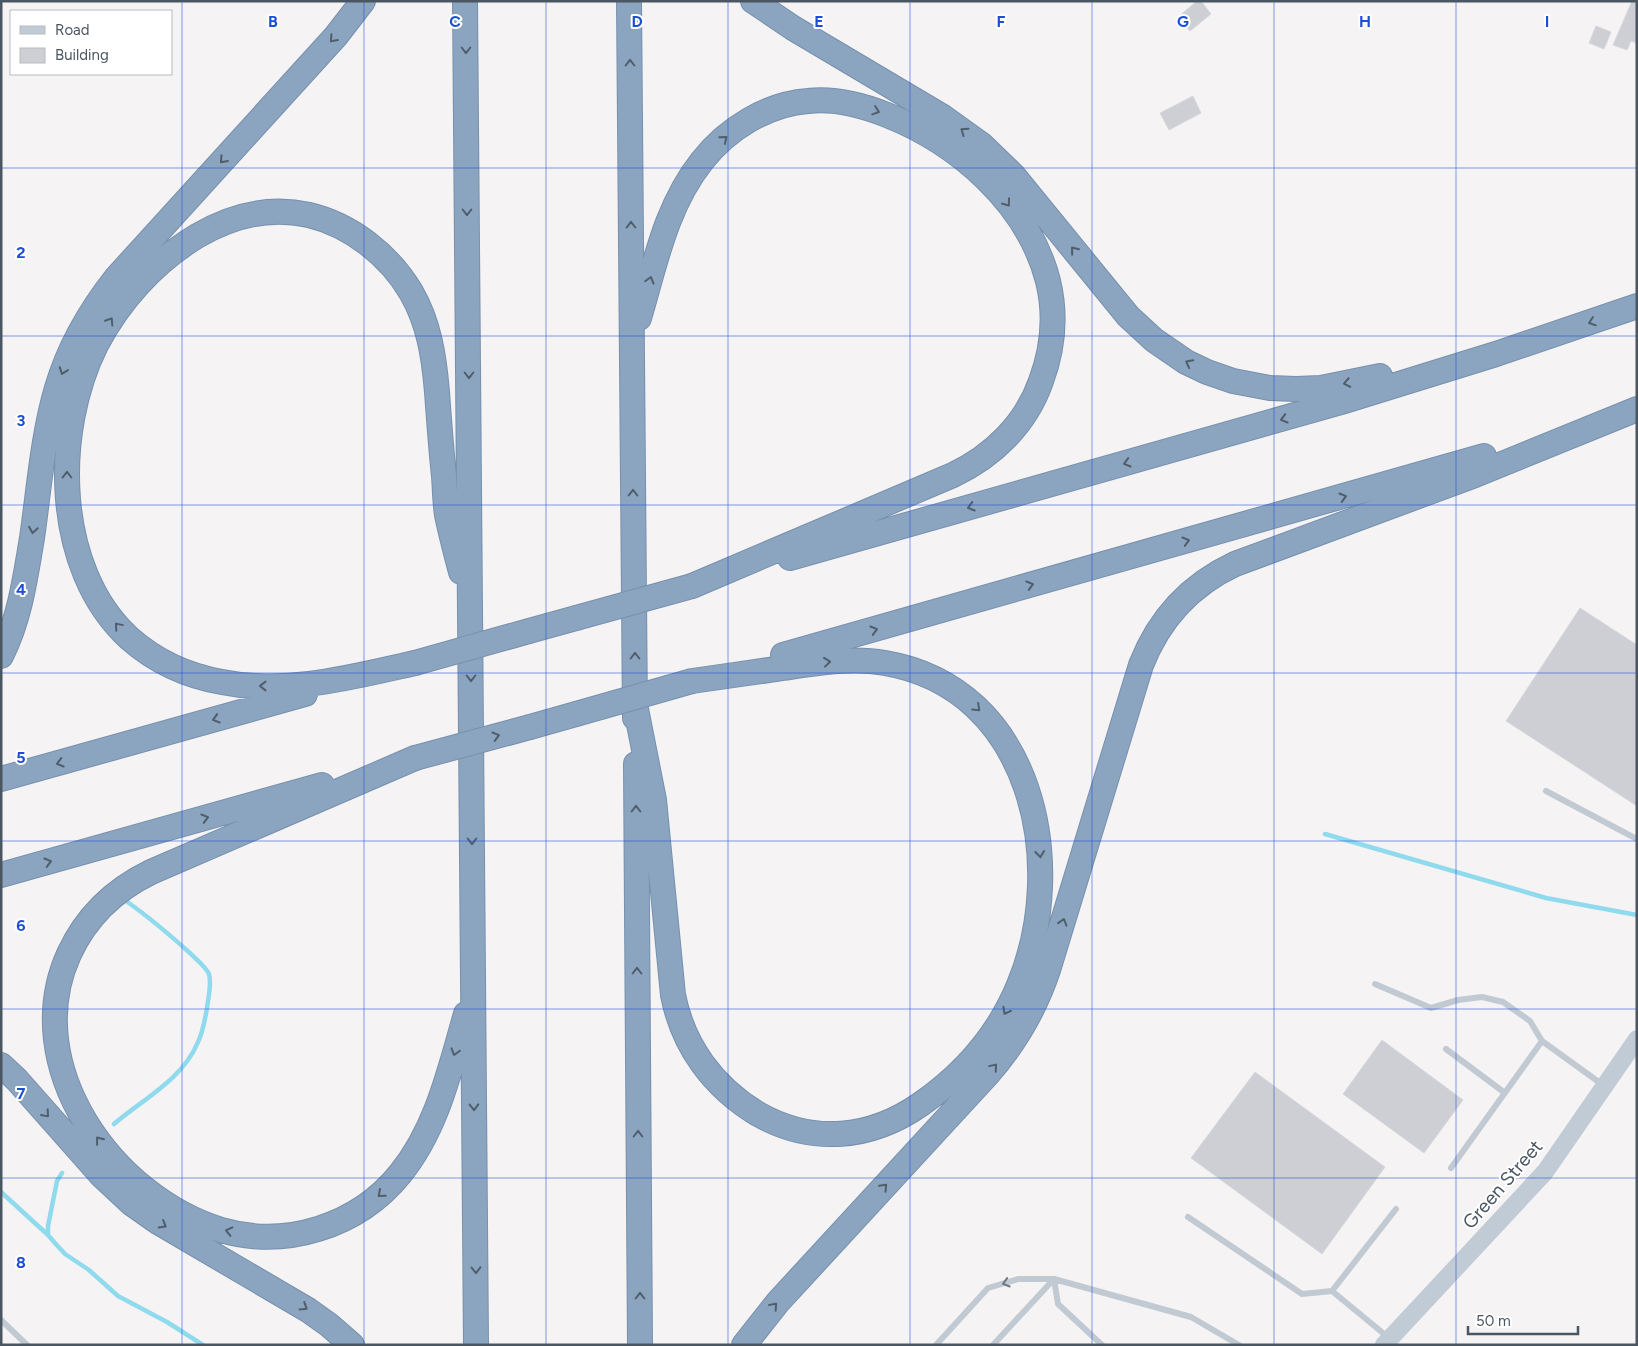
<svg xmlns="http://www.w3.org/2000/svg" width="1638" height="1346" viewBox="0 0 1638 1346" font-family="Figtree,sans-serif">
  <style>
    .lines { fill: none; stroke-linecap: round; stroke-linejoin: round }
    .stream { stroke: #90daee; stroke-width: 4.5 }
    .building { fill: #cdcfd5; stroke: #d7d9de }
    .motorway-casing { stroke: #7690ad; stroke-width: 26 }
    .service { stroke: #c1cad2; stroke-width: 6 }
    .secondary { stroke: #c1cbd6; stroke-width: 18 }
    .motorway { stroke: #8ba5c1; stroke-width: 24 }
    .motorway-bridge-casing { stroke: #7690ad; stroke-width: 26; stroke-linecap: butt }
    .motorway-bridge { stroke: #8ba5c1; stroke-width: 24 }
    .oneway { stroke: #505e6b }
    .oneway2 { stroke: #6e7983 }
    .grid { fill: none; stroke: #1d4ed8; stroke-width: 1; stroke-opacity: 0.55 }
    .labels { text-anchor: middle; stroke-width: 4; stroke-linejoin: round; paint-order: stroke }
    .street-label { font-size: 19px; fill: #4a5661; stroke: #fff }
    .grid-label { font-size: 16px; text-anchor: middle; font-weight: bold; fill: #1d4ed8; stroke: #fff; stroke-width: 4; stroke-linejoin: round; paint-order: stroke }
  </style>
  <rect width="100%" height="100%" fill="#f5f3f3"/>
  <g class="lines">
    <path class="stream" d="M 1325,834 L 1546,898 L 1637,915
      M 114,1124 C 143,1099 183,1079 198,1042 C 203,1032 205,1019 207,1008 C 208,998 212,985 209,974 C 206,967 197,960 191,954 C 170,935 149,917 126,901
      M 62,1173 L 57,1181 L 48,1226 L 48,1235 L 54,1242 L 65,1254 L 89,1270 L 118,1296 L 167,1322 L 203,1345
      M 1,1192 L 48,1235"/>
  </g>
  <path class="building" d="M 1197,1 L 1201,1 L 1211,14 L 1190,31 L 1178,17 Z
    M 1632,1 L 1637,1 L 1637,43 L 1631,41 L 1627,50 L 1613,45 Z
    M 1596,26 L 1611,32 L 1604,49 L 1589,43 Z
    M 1193,96 L 1201,113 L 1169,130 L 1160,113 Z
    M 1580,608 L 1637,645 L 1637,806 L 1506,721 Z
    M 1382,1040 L 1463,1100 L 1424,1153 L 1343,1094 Z
    M 1255,1072 L 1385,1167 L 1322,1254 L 1191,1158 Z"/>
  <g class="lines">
    <defs>
      <path id="motorway" d="M 465,1 L 476,1345
        M 629,1 L 635,718
        M 753,1 L 793,28 L 943,117 L 982,145 L 1013,175 L 1128,316 L 1154,340 L 1186,362 L 1207,372 L 1233,381 L 1270,388 L 1296,389 L 1321,388 L 1380,376
        M 639,318 C 655,264 666,206 702,161 C 727,129 767,104 808,101 C 834,98 862,105 887,115 C 958,143 1028,203 1048,281 C 1056,314 1053,349 1041,381 C 1026,424 993,456 953,475 L 692,586
        M 790,558 L 1341,402 L 1496,354 L 1637,306
        M 529,631 L 576,618
        M 783,655 L 1484,456
        M 1,656 C 20,618 25,579 32,538 C 39,489 43,435 57,388 C 69,347 90,311 116,278 L 336,36 L 363,1
        M 415,663 C 352,677 286,695 222,682 C 187,676 155,661 129,638 C 53,568 53,431 96,345 C 119,301 154,262 197,236 C 231,216 269,206 309,215 C 351,225 389,255 411,292 C 429,323 434,356 437,392 C 439,420 441,448 444,476 C 445,489 445,502 447,515 C 451,534 456,553 461,572
        M 635,704 L 654,800 L 673,995 C 683,1046 713,1087 758,1114 C 813,1145 871,1139 921,1104 C 964,1074 999,1034 1019,985 C 1069,864 1033,688 885,663 C 851,657 817,663 783,668 C 753,672 722,677 692,681
        M 530,727 L 576,714
        M 415,758 L 151,872 C 114,890 86,917 69,954 C 18,1066 113,1197 221,1230 C 286,1249 358,1226 400,1174 C 437,1129 450,1069 466,1014
        M 636,764 L 640,1345
        M 1,779 L 305,694
        M 1,875 L 322,785
        M 1,1065 L 17,1080 L 101,1175 L 131,1203 L 158,1222 L 308,1310 L 329,1325 L 352,1345
        M 744,1345 L 778,1302 L 988,1074 C 1015,1043 1035,1009 1048,970 L 1141,665 C 1159,619 1190,585 1235,564 L 1475,475 L 1637,409"/>
    </defs>
    <use href="#motorway" class="motorway-casing"/>
    <path class="service" d="M 1546,791 L 1637,839
      M 1375,984 L 1431,1008 L 1458,1000 L 1482,997 L 1503,1002 L 1530,1021 L 1542,1041
      M 1446,1049 L 1505,1093
      M 1451,1168 L 1542,1041 L 1603,1085
      M 1188,1217 L 1302,1294 L 1332,1291 L 1389,1338
      M 1054,1279 L 1058,1304 L 1102,1345
      M 1332,1291 L 1396,1209
      M 1,1320 L 27,1345
      M 936,1345 L 988,1288 L 1018,1279 L 1054,1279 L 1191,1317 L 1239,1345
      M 993,1345 L 1054,1279"/>
    <path class="secondary" d="M 1384,1345 L 1545,1172 L 1637,1039"/>
    <use href="#motorway" class="motorway"/>
    <defs>
      <path id="motorway-bridge" d="M 576,618 L 692,586
        M 415,663 L 529,631
        M 576,714 L 692,681
        M 415,758 L 530,727"/>
    </defs>
    <use href="#motorway-bridge" class="motorway-bridge-casing"/>
    <use href="#motorway-bridge" class="motorway-bridge"/>
  </g>
  <defs><path id="oneway-chevron" d="M-2-3.5L2.5 0L-2 3.5" fill="none" stroke-width="1.6" stroke-linecap="round" stroke-linejoin="round" transform="scale(1.25)"/></defs>
  <g class="oneway">
    <use href="#oneway-chevron" transform="translate(333 39) rotate(132)"/>
    <use href="#oneway-chevron" transform="translate(466 50) rotate(90)"/>
    <use href="#oneway-chevron" transform="translate(630 63) rotate(-90)"/>
    <use href="#oneway-chevron" transform="translate(876 111) rotate(19)"/>
    <use href="#oneway-chevron" transform="translate(964 131) rotate(-145)"/>
    <use href="#oneway-chevron" transform="translate(724 139) rotate(-40)"/>
    <use href="#oneway-chevron" transform="translate(223 160) rotate(132)"/>
    <use href="#oneway-chevron" transform="translate(1007 203) rotate(53)"/>
    <use href="#oneway-chevron" transform="translate(467 212) rotate(90)"/>
    <use href="#oneway-chevron" transform="translate(631 225) rotate(-90)"/>
    <use href="#oneway-chevron" transform="translate(1074 250) rotate(-129)"/>
    <use href="#oneway-chevron" transform="translate(650 280) rotate(-74)"/>
    <use href="#oneway-chevron" transform="translate(110 321) rotate(-57)"/>
    <use href="#oneway-chevron" transform="translate(1592 322) rotate(161)"/>
    <use href="#oneway-chevron" transform="translate(1189 363) rotate(-152)"/>
    <use href="#oneway-chevron" transform="translate(63 371) rotate(110)"/>
    <use href="#oneway-chevron" transform="translate(469 375) rotate(90)"/>
    <use href="#oneway-chevron" transform="translate(1347 383) rotate(169)"/>
    <use href="#oneway-chevron" transform="translate(1284 419) rotate(164)"/>
    <use href="#oneway-chevron" transform="translate(1127 463) rotate(164)"/>
    <use href="#oneway-chevron" transform="translate(67 475) rotate(-90)"/>
    <use href="#oneway-chevron" transform="translate(633 493) rotate(-90)"/>
    <use href="#oneway-chevron" transform="translate(1343 497) rotate(-16)"/>
    <use href="#oneway-chevron" transform="translate(971 507) rotate(164)"/>
    <use href="#oneway-chevron" transform="translate(33 530) rotate(99)"/>
    <use href="#oneway-chevron" transform="translate(1186 541) rotate(-16)"/>
    <use href="#oneway-chevron" transform="translate(1030 585) rotate(-16)"/>
    <use href="#oneway-chevron" transform="translate(118 626) rotate(-130)"/>
    <use href="#oneway-chevron" transform="translate(874 630) rotate(-16)"/>
    <use href="#oneway-chevron" transform="translate(635 656) rotate(-90)"/>
    <use href="#oneway-chevron" transform="translate(827 662) rotate(-6)"/>
    <use href="#oneway-chevron" transform="translate(471 678) rotate(90)"/>
    <use href="#oneway-chevron" transform="translate(263 686) rotate(180)"/>
    <use href="#oneway-chevron" transform="translate(977 708) rotate(43)"/>
    <use href="#oneway-chevron" transform="translate(216 719) rotate(164)"/>
    <use href="#oneway-chevron" transform="translate(496 736) rotate(-16)"/>
    <use href="#oneway-chevron" transform="translate(60 763) rotate(164)"/>
    <use href="#oneway-chevron" transform="translate(636 809) rotate(-90)"/>
    <use href="#oneway-chevron" transform="translate(205 818) rotate(-16)"/>
    <use href="#oneway-chevron" transform="translate(472 841) rotate(90)"/>
    <use href="#oneway-chevron" transform="translate(1040 854) rotate(84)"/>
    <use href="#oneway-chevron" transform="translate(48 862) rotate(-16)"/>
    <use href="#oneway-chevron" transform="translate(1063 922) rotate(-73)"/>
    <use href="#oneway-chevron" transform="translate(637 971) rotate(-90)"/>
    <use href="#oneway-chevron" transform="translate(1006 1011) rotate(119)"/>
    <use href="#oneway-chevron" transform="translate(455 1052) rotate(106)"/>
    <use href="#oneway-chevron" transform="translate(994 1067) rotate(-50)"/>
    <use href="#oneway-chevron" transform="translate(474 1107) rotate(89)"/>
    <use href="#oneway-chevron" transform="translate(46 1114) rotate(49)"/>
    <use href="#oneway-chevron" transform="translate(638 1134) rotate(-90)"/>
    <use href="#oneway-chevron" transform="translate(99 1140) rotate(-128)"/>
    <use href="#oneway-chevron" transform="translate(884 1187) rotate(-47)"/>
    <use href="#oneway-chevron" transform="translate(381 1194) rotate(139)"/>
    <use href="#oneway-chevron" transform="translate(163 1225) rotate(31)"/>
    <use href="#oneway-chevron" transform="translate(229 1231) rotate(-167)"/>
    <use href="#oneway-chevron" transform="translate(476 1270) rotate(89)"/>
    <use href="#oneway-chevron" transform="translate(640 1296) rotate(-90)"/>
    <use href="#oneway-chevron" transform="translate(774 1306) rotate(-49)"/>
    <use href="#oneway-chevron" transform="translate(304 1307) rotate(32)"/>
  </g>
  <use class="oneway2" href="#oneway-chevron" transform="translate(1006 1283) rotate(163)"/>
  <path class="grid" d="M 182,1 L 182,1345M 364,1 L 364,1345M 546,1 L 546,1345M 728,1 L 728,1345M 910,1 L 910,1345M 1092,1 L 1092,1345M 1274,1 L 1274,1345M 1456,1 L 1456,1345M 1,168 L 1637,168M 1,336 L 1637,336M 1,505 L 1637,505M 1,673 L 1637,673M 1,841 L 1637,841M 1,1009 L 1637,1009M 1,1178 L 1637,1178"/>
  <g class="labels">
    <g class="street-label">
      <text transform="translate(1502 1184) rotate(-49)" y="7">Green Street</text>
    </g>
  </g>
  <g class="grid-label">
    <text x="273" y="27">B</text>
    <text x="455" y="27">C</text>
    <text x="637" y="27">D</text>
    <text x="819" y="27">E</text>
    <text x="1001" y="27">F</text>
    <text x="1183" y="27">G</text>
    <text x="1365" y="27">H</text>
    <text x="1547" y="27">I</text>
    <text x="21" y="258">2</text>
    <text x="21" y="426">3</text>
    <text x="21" y="595">4</text>
    <text x="21" y="763">5</text>
    <text x="21" y="931">6</text>
    <text x="21" y="1099">7</text>
    <text x="21" y="1268">8</text>
  </g>
  <rect width="1638" height="1346" fill="none" stroke="#4a5661" stroke-width="5"/>
  <rect x="10" y="10" width="162" height="65" fill="#ffffff" stroke="#b7bbc0"/>
  <rect x="20" y="26" width="25" height="8" fill="#c1cbd6" stroke="#b7bbc0"/>
  <text x="55" y="35" font-size="15" fill="#4a5661">Road</text>
  <rect x="20" y="48" width="25" height="15" fill="#cdcfd5" stroke="#b7bbc0"/>
  <text x="55" y="60" font-size="15" fill="#4a5661">Building</text>
  <path d="M1468 1326v8h110v-8" fill="none" stroke="#4a5661" stroke-width="2.5"/>
  <text x="1476" y="1326" font-size="15" fill="#4a5661" stroke="#ffffff" stroke-width="4" paint-order="stroke">50 m</text>
</svg>
